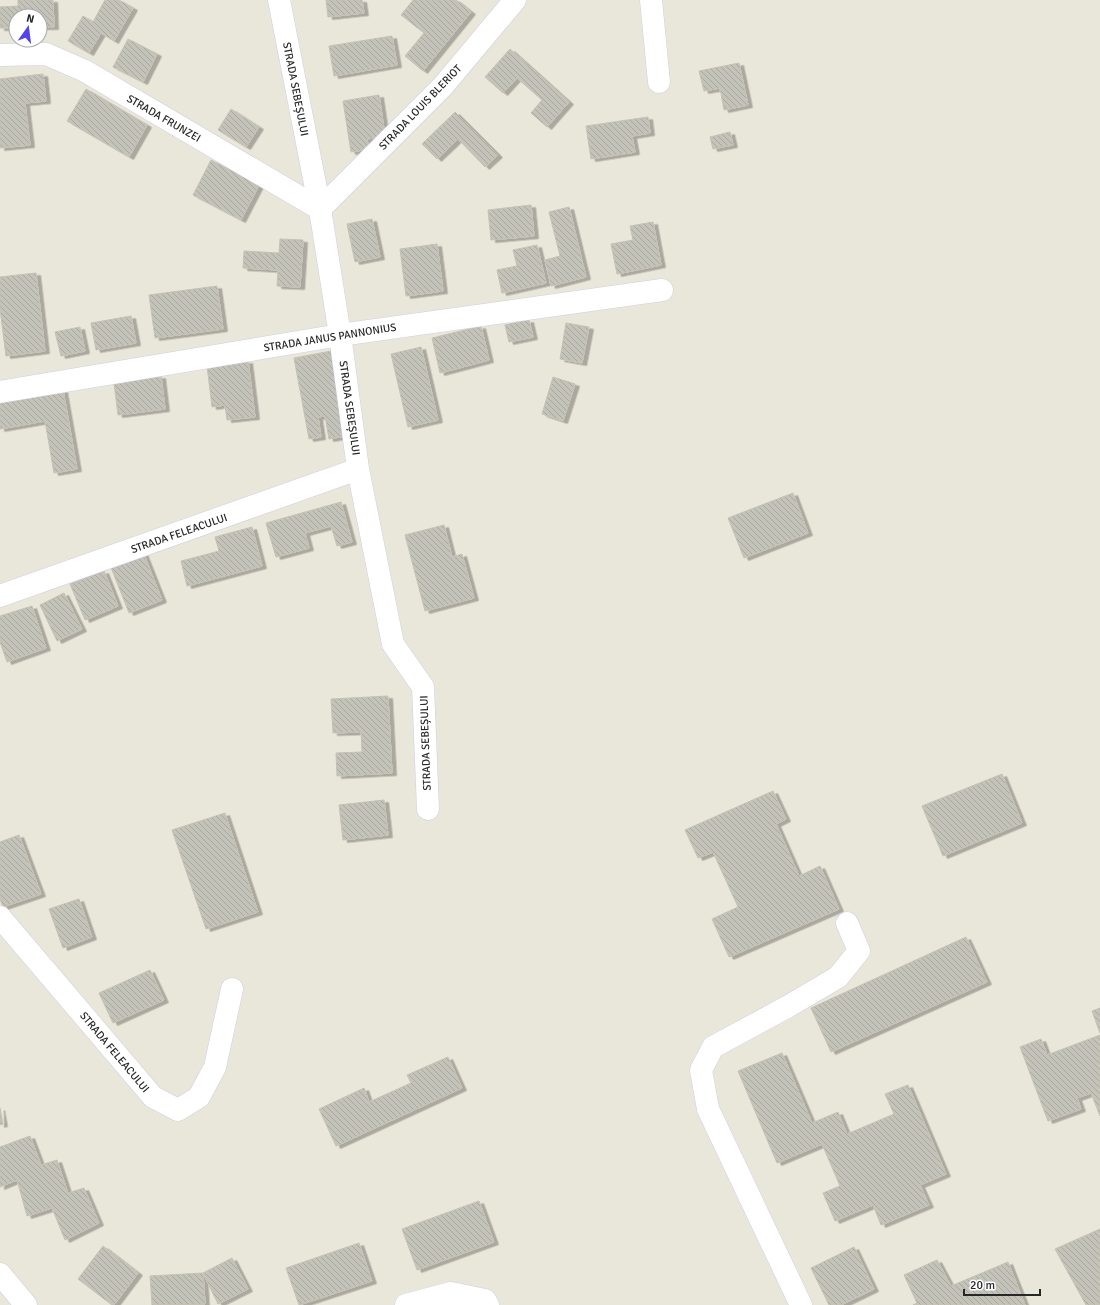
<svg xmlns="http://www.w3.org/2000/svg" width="1100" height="1305" viewBox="0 0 1100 1305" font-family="Signika,sans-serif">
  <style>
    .building { fill: url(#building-back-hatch); stroke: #c4c2b3; filter: url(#shadow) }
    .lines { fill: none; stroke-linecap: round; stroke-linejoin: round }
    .minor-casing { stroke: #d0cfdf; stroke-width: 23 }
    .minor { stroke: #fff; stroke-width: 22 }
    .labels { text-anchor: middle; stroke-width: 4; stroke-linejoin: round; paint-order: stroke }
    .street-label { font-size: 11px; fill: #272727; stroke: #fff }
  </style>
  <defs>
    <pattern id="building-back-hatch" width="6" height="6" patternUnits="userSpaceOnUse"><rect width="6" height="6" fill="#c4c3b9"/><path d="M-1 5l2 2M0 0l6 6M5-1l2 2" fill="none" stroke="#a8a89f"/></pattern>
    <filter id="shadow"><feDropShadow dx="4.5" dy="2.5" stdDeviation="0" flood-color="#0004"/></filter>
  </defs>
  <rect width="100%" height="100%" fill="#e9e7d9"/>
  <path class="building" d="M 18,0 L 53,0 L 54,27 L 40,27 L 40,16 L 16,16 L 16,28 L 0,28 L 0,7 L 18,6 Z
    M 105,0 L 119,0 L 133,8 L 114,41 L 101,33 L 89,53 L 68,41 L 83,16 L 93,22 Z
    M 326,0 L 362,0 L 364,13 L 328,17 Z
    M 413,0 L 456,0 L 471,12 L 423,71 L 405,56 L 424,33 L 401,15 Z
    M 392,36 L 397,65 L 334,76 L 329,46 Z
    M 128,39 L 157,54 L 143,82 L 113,67 Z
    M 510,49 L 569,102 L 547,127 L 531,113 L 542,100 L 517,78 L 503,93 L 485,77 Z
    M 739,63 L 748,105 L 724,110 L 720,88 L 704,91 L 699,71 Z
    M 43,74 L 46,101 L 25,103 L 30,145 L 0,148 L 0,79 Z
    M 86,89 L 147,125 L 129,157 L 67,121 Z
    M 379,95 L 385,136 L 367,139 L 369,149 L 351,152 L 343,101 Z
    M 231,109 L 259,127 L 246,147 L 218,130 Z
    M 455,112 L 498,155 L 485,167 L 458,139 L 437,159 L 422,144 Z
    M 648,117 L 650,133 L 632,136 L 635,152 L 591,159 L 586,126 Z
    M 730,132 L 733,145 L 713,149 L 710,137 Z
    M 211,160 L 259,185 L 241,220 L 193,195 Z
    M 531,205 L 534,236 L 491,240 L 488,210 Z
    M 569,207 L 586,277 L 551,286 L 545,260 L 560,256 L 549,212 Z
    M 372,219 L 380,257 L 355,262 L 347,224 Z
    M 653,222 L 661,265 L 617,274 L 611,244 L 633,240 L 630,226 Z
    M 280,239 L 303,240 L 300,287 L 277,286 L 278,270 L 243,268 L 244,251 L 279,253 Z
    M 437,244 L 443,291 L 406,296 L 400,249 Z
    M 537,245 L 546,283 L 502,293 L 497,270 L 517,266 L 513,250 Z
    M 36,273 L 45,351 L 6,356 L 0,309 L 0,277 Z
    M 217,286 L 223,329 L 155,338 L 149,295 Z
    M 131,316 L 136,343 L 96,350 L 91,323 Z
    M 529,320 L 533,337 L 509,342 L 505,325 Z
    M 566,323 L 589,327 L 582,363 L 560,359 Z
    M 481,326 L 489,360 L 440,373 L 432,338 Z
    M 80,327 L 85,351 L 61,356 L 55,332 Z
    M 421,347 L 438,420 L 408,427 L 391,354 Z
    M 331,351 L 346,436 L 329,439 L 325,416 L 318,417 L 321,437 L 309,439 L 294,358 Z
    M 248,361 L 255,417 L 227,420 L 225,405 L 212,407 L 207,366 Z
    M 161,376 L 165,409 L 118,415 L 114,383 Z
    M 553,377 L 575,384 L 563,421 L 542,414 Z
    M 63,390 L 77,469 L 54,473 L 45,421 L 0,429 L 0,401 Z
    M 793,493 L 808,533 L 744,558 L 728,518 Z
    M 341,502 L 352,542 L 337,546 L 331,526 L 305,533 L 309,548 L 276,557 L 266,523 Z
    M 444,525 L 452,557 L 462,554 L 474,598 L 425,611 L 405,535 Z
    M 252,527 L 262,566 L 187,586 L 181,561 L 219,551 L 215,537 Z
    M 143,552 L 162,600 L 129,613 L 110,565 Z
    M 104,571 L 118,606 L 85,620 L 70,584 Z
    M 64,593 L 82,629 L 57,641 L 40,605 Z
    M 32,606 L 46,648 L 7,662 L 0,642 L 0,616 Z
    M 388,696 L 392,773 L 337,776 L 336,753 L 362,752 L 361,732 L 333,733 L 331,699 Z
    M 1002,774 L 1022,823 L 943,856 L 922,806 Z
    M 773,791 L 786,819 L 776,824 L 799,876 L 820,866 L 839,909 L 729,957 L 712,919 L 738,907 L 713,852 L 698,858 L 685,830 Z
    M 384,800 L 388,835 L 343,840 L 339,805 Z
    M 225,813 L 258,912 L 206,929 L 172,830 Z
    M 19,835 L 41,894 L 3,907 L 0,899 L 0,842 Z
    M 79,899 L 92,937 L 63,948 L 49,909 Z
    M 966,937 L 987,982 L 831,1052 L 811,1008 Z
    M 150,970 L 164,1000 L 113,1023 L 99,993 Z
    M 1100,1008 L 1100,1033 L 1092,1011 Z
    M 1100,1035 L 1100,1116 L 1091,1093 L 1077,1098 L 1081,1109 L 1048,1121 L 1020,1047 L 1041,1039 L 1047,1055 Z
    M 782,1053 L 812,1123 L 838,1112 L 847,1134 L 894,1114 L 885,1094 L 908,1085 L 946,1174 L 920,1185 L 929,1205 L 881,1225 L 873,1205 L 835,1221 L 823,1193 L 840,1186 L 822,1144 L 777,1163 L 738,1071 Z
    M 448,1057 L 462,1088 L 336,1146 L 319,1109 L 364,1088 L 369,1102 L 411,1083 L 407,1075 Z
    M 0,1108 L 3,1124 L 0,1125 Z
    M 30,1136 L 41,1165 L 57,1160 L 68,1193 L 84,1188 L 99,1223 L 65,1240 L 52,1208 L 27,1216 L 17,1180 L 0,1187 L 0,1147 Z
    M 479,1201 L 494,1242 L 417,1270 L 402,1229 Z
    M 1100,1229 L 1100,1305 L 1086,1305 L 1055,1249 Z
    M 359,1243 L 372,1281 L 299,1305 L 286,1268 Z
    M 103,1246 L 138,1273 L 114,1305 L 112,1305 L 78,1279 Z
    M 854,1247 L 874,1289 L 841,1305 L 829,1305 L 811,1268 Z
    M 232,1258 L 248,1289 L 218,1304 L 203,1273 Z
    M 937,1260 L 951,1286 L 1008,1262 L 1025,1305 L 913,1305 L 917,1303 L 904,1275 Z
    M 203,1273 L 205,1304 L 152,1305 L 150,1276 Z"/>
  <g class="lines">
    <defs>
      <path id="minor" d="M 279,0 L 320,209 L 340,335 L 358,469 L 393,644 L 423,687 L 428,809
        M 651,0 L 659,82
        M 0,55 L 46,54 L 85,71 L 320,209 L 443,86 L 515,0
        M 0,392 L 340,335 L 662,290
        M 0,596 L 358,469
        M 0,917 L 153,1097 L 178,1110 L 199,1097 L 215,1067 L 232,989
        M 0,1274 L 26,1305
        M 406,1305 L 451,1293 L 485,1300 L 488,1305
        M 801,1305 L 708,1109 L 701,1070 L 713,1047 L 787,1007 L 838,977 L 859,951 L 847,923"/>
    </defs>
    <use href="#minor" class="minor-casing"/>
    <use href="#minor" class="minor"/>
  </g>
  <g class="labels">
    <g class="street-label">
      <text transform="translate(296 89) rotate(79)" y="4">STRADA SEBEȘULUI</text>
      <text transform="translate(420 107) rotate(-46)" y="4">STRADA LOUIS BLERIOT</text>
      <text transform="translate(164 118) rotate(30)" y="4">STRADA FRUNZEI</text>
      <text transform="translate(330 337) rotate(-9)" y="4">STRADA JANUS PANNONIUS</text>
      <text transform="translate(350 408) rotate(82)" y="4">STRADA SEBEȘULUI</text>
      <text transform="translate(179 533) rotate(-19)" y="4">STRADA FELEACULUI</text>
      <text transform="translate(425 743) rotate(-92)" y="4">STRADA SEBEȘULUI</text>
      <text transform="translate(115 1052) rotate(50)" y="4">STRADA FELEACULUI</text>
    </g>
  </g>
  <g transform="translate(28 28) rotate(14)"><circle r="19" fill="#ffffff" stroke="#a9a9a9"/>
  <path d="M0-3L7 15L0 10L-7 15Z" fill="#5443ec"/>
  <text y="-6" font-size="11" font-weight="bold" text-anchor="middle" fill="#272727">N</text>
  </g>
  <path d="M964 1289v6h76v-6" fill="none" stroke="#272727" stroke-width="2"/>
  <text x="970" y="1289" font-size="12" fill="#272727" stroke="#ffffff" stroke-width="3" paint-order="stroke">20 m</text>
</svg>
